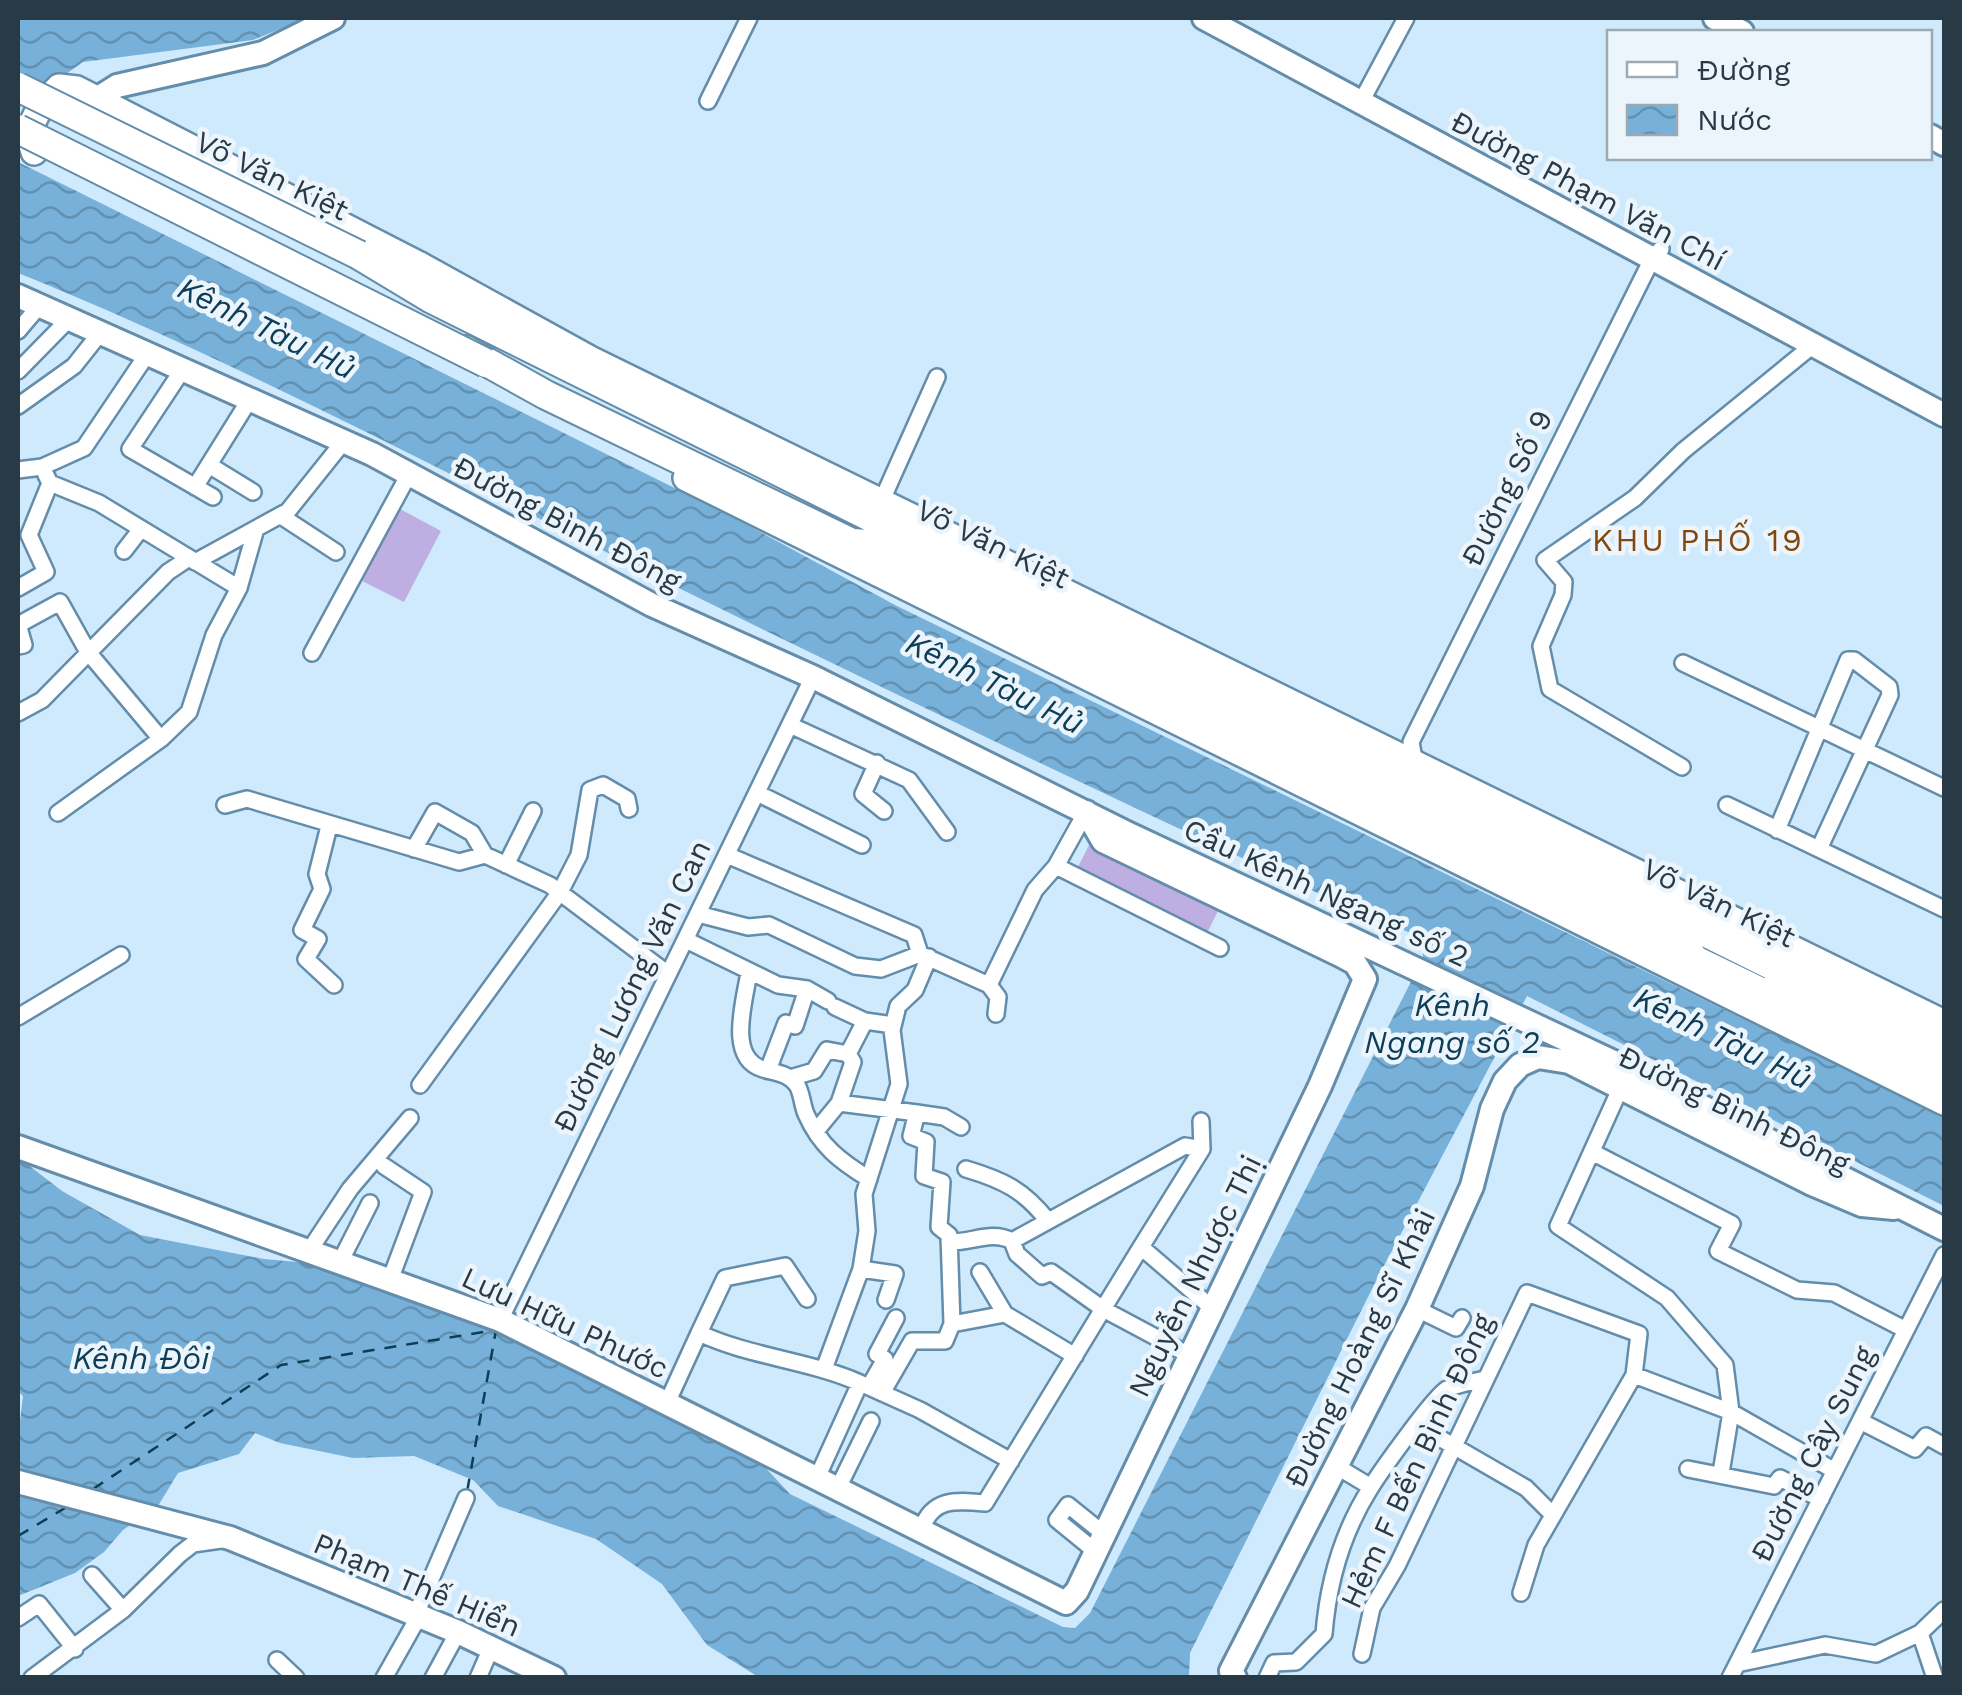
<svg xmlns="http://www.w3.org/2000/svg" width="1962" height="1695" viewBox="0 0 1962 1695" font-family="'Work Sans',sans-serif">
  <style>
    .green { fill: #bfaee2 }
    .water { fill: url(#water-waves) }
    .lines { fill: none; stroke-linecap: round; stroke-linejoin: round }
    .ferry { stroke: #0e3d58; stroke-width: 2.5; stroke-dasharray: 12 10; stroke-linecap: butt }
    .street-casing { stroke: #638daa; stroke-width: 20 }
    .secondary-casing { stroke: #638daa; stroke-width: 28 }
    .primary-casing { stroke: #638daa; stroke-width: 30 }
    .highway-casing { stroke: #638daa; stroke-width: 32 }
    .street { stroke: #fff; stroke-width: 15 }
    .secondary { stroke: #fff; stroke-width: 22 }
    .primary { stroke: #fff; stroke-width: 25 }
    .highway { stroke: #fff; stroke-width: 28 }
    .highway-bridge-casing { stroke: #638daa; stroke-width: 32; stroke-linecap: butt }
    .highway-bridge { stroke: #fff; stroke-width: 28 }
    .labels { text-anchor: middle; stroke-width: 9; stroke-linejoin: round; paint-order: stroke }
    .street-label { font-size: 30px; fill: #283a46; stroke: #ecf5fb }
    .water-label { font-size: 32px; font-style: italic; fill: #0e3d58; stroke: #ecf5fb }
    .neighbourhood-label { font-size: 32px; letter-spacing: 2.5px; fill: #804810; stroke: #ecf5fb }
  </style>
  <defs>
    <pattern id="water-waves" width="16" height="10" patternUnits="userSpaceOnUse" patternTransform="scale(2.5)"><rect width="16" height="10" fill="#77b1d9"/><path d="M0 5q4-4 8 0t8 0" fill="none" stroke="#6291b2"/></pattern>
  </defs>
  <rect width="100%" height="100%" fill="#d0eafd"/>
  <path class="green" d="M 400,509 L 441,531 L 404,602 L 362,581 Z
    M 1090,843 L 1220,907 L 1207,933 L 1077,869 Z"/>
  <path class="water" d="M 18,18 L 307,18 L 253,40 L 83,62 L 18,108 Z
    M 18,162 L 725,513 L 895,605 L 1944,1117 L 1944,1206 L 1527,996 L 1377,1279 L 1190,1653 L 1189,1677 L 760,1678 L 707,1645 L 662,1584 L 596,1539 L 498,1506 L 473,1480 L 414,1456 L 353,1458 L 280,1443 L 255,1433 L 239,1454 L 178,1473 L 158,1506 L 123,1530 L 104,1552 L 75,1573 L 18,1596 L 18,1438 L 23,1396 L 18,1391 L 18,1157 L 62,1191 L 140,1235 L 264,1259 L 319,1264 L 535,1345 L 748,1449 L 790,1494 L 1063,1627 L 1075,1628 L 1090,1613 L 1423,958 L 1422,942 L 1414,934 L 1376,920 C 1126,805 878,687 632,565 C 428,464 229,358 18,273 Z"/>
  <g class="lines">
    <path class="ferry" d="M 93,1489 L 281,1365 L 496,1330 L 467,1492
      M 18,1536 L 70,1505"/>
    <defs>
      <path id="street" d="M 708,101 L 749,18
        M 1361,102 L 1406,18
        M 18,331 L 40,305
        M 183,369 L 130,449 L 213,497
        M 18,371 L 70,318
        M 18,406 L 74,366 L 101,332
        M 209,465 L 253,492
        M 18,470 L 42,467 L 84,448 L 148,353
        M 50,483 L 99,503 L 239,588
        M 195,487 L 250,399
        M 882,500 L 937,377
        M 281,516 L 336,552
        M 124,551 L 141,529
        M 195,562 L 288,511 L 344,441
        M 18,588 L 46,572 L 29,535 L 50,483 L 46,475
        M 18,625 L 60,602 L 88,652 L 161,739
        M 18,646 L 24,645 L 18,624
        M 312,653 L 409,474
        M 1683,663 L 1944,788
        M 18,713 L 42,700 L 168,572 L 189,558
        M 790,725 L 909,780 L 947,832
        M 877,763 L 863,794 L 884,811
        M 1415,764 L 1411,742 L 1652,259 L 1661,249
        M 1682,767 L 1550,689 L 1541,646 L 1563,595 L 1564,582 L 1545,560 L 1635,498 L 1683,451 L 1812,346
        M 757,793 L 862,845
        M 225,805 L 247,799 L 459,862 L 485,855 L 550,885 L 668,974
        M 1727,805 L 1944,909
        M 58,813 L 161,739 L 189,712 L 214,635 L 239,588 L 255,532
        M 329,826 L 317,874 L 322,889 L 302,930 L 318,939 L 306,959 L 334,985
        M 1777,830 L 1848,660 L 1854,660 L 1889,687 L 1890,695 L 1819,849
        M 414,849 L 435,812 L 472,833 L 485,855
        M 727,855 L 914,935 L 920,954
        M 506,865 L 533,811
        M 1056,866 L 1220,948
        M 698,914 L 748,927 L 769,925 L 855,966 L 881,969 L 920,954
        M 686,940 L 778,985 L 807,989 L 828,1001
        M 920,954 L 989,985 L 998,997 L 996,1014
        M 749,972 C 745,1000 726,1058 763,1069 C 776,1073 788,1073 797,1085 C 802,1093 802,1105 806,1114 C 820,1146 840,1161 869,1179
        M 989,985 L 1035,890 L 1056,866 L 1086,812
        M 835,1007 L 865,1021 L 893,1025
        M 18,1017 L 121,955
        M 768,1070 L 786,1023 L 795,1026 L 807,989
        M 790,1078 L 814,1071 L 827,1050 L 848,1054
        M 420,1085 L 560,892 L 579,855 L 590,790 L 603,785 L 627,799 L 629,809
        M 1620,1089 L 1558,1226 L 1667,1298 L 1725,1365 L 1731,1412 L 1721,1473
        M 839,1103 L 917,1113 L 911,1136 L 926,1142 L 924,1176 L 942,1182 L 939,1227 L 949,1235 L 952,1324 L 1005,1314
        M 917,1113 L 944,1117 L 961,1127
        M 1201,1121 L 1202,1149 L 1141,1247 L 1212,1308
        M 816,1131 L 839,1103 L 853,1062 L 848,1054 L 865,1021
        M 1592,1152 L 1732,1224 L 1718,1251 L 1797,1290 L 1834,1293 L 1906,1330
        M 384,1166 L 423,1192 L 390,1280
        M 966,1169 C 1003,1180 1024,1190 1048,1221
        M 949,1242 C 972,1243 991,1230 1012,1241 L 1185,1146 L 1202,1149
        M 1141,1247 L 1103,1309 L 1189,1355
        M 309,1251 L 350,1189 L 410,1118
        M 340,1262 L 370,1203
        M 861,1269 L 867,1231 L 864,1194 L 899,1084 L 892,1030 L 898,1006 L 915,990 L 929,957
        M 980,1272 L 1005,1314 L 1075,1356
        M 1417,1309 L 1456,1328 L 1462,1318
        M 500,1320 L 813,677
        M 699,1333 L 725,1278 L 785,1266 L 807,1299
        M 824,1369 L 861,1269 L 895,1274 L 886,1300
        M 1634,1375 L 1731,1412 L 1835,1471
        M 869,1387 L 885,1359 L 877,1354 L 896,1318
        M 882,1393 L 912,1341 L 945,1341 L 952,1324
        M 667,1403 L 699,1333 C 750,1357 808,1360 860,1383
        M 1860,1421 L 1915,1449 L 1926,1436 L 1944,1446
        M 1417,1425 L 1526,1488 L 1553,1515
        M 1336,1466 L 1371,1487 C 1381,1471 1435,1395 1447,1389 C 1458,1384 1473,1382 1485,1379
        M 1688,1469 L 1774,1486 L 1780,1478 L 1821,1499
        M 817,1478 L 860,1383 L 920,1410 L 1011,1461
        M 838,1488 L 871,1421
        M 921,1530 C 932,1498 955,1500 985,1503 L 1103,1309 L 1051,1272 L 1042,1276 L 1017,1254 L 1012,1241
        M 1095,1551 L 1057,1520 L 1068,1505 L 1104,1534
        M 92,1575 L 123,1610
        M 416,1614 L 466,1498
        M 18,1618 L 39,1604 L 75,1649
        M 1920,1633 L 1944,1610
        M 1362,1654 L 1372,1608 L 1397,1566 L 1527,1293 L 1639,1334 L 1634,1375 L 1536,1545 L 1521,1593
        M 277,1660 L 296,1678
        M 1737,1664 L 1825,1645 L 1876,1654 L 1920,1633 L 1935,1678
        M 32,1678 L 123,1610 L 180,1554 L 193,1544 L 221,1540
        M 384,1678 L 419,1616
        M 433,1678 L 458,1632
        M 478,1678 L 491,1648
        M 1267,1678 L 1274,1663 L 1296,1662 L 1324,1634 C 1328,1583 1343,1531 1371,1487
        M 1730,1678 L 1944,1255"/>
      <path id="secondary" d="M 1204,18 L 1944,415
        M 1715,18 L 1742,32
        M 95,100 L 117,86 L 263,53 L 333,18
        M 1930,136 L 1944,144
        M 18,296 L 372,454 L 652,605 L 813,677 L 1127,833 L 1624,1067 L 1944,1229
        M 18,1147 L 500,1320 L 1066,1603 L 1077,1591 L 1320,1086 L 1365,979 L 1355,963 L 1340,955 L 1103,841 L 1086,812
        M 18,1482 L 230,1538 L 458,1632 L 554,1678
        M 1235,1678 L 1231,1671 L 1417,1309 L 1472,1186 L 1492,1109 L 1505,1081 L 1520,1065 L 1538,1057 L 1569,1062 L 1810,1183 L 1862,1205 L 1894,1208"/>
      <path id="primary" d="M 34,152 L 28,132 L 41,105 L 59,87 L 77,89 L 418,264 L 590,359 L 1944,1023
        M 686,478 L 1944,1102"/>
      <path id="highway" d="M 359,255 L 432,299 L 1944,1051
        M 405,268 L 455,287
        M 465,350 L 546,395 L 852,543 L 868,544 L 1686,949 L 1695,960 L 1761,992 L 1772,992 L 1944,1077"/>
    </defs>
    <use href="#street" class="street-casing"/>
    <use href="#secondary" class="secondary-casing"/>
    <use href="#primary" class="primary-casing"/>
    <use href="#highway" class="highway-casing"/>
    <use href="#street" class="street"/>
    <use href="#secondary" class="secondary"/>
    <use href="#primary" class="primary"/>
    <use href="#highway" class="highway"/>
    <defs>
      <path id="highway-bridge" d="M 18,87 L 359,255
        M 18,129 L 486,363"/>
    </defs>
    <use href="#highway-bridge" class="highway-bridge-casing"/>
    <use href="#highway-bridge" class="highway-bridge"/>
  </g>
  <g class="labels">
    <g class="street-label">
      <text transform="translate(272 176) rotate(26)" y="10">Võ Văn Kiệt</text>
      <text transform="translate(1588 191) rotate(28)" y="10">Đường Phạm Văn Chí</text>
      <text transform="translate(1507 488) rotate(-64)" y="10">Đường Số 9</text>
      <text transform="translate(567 524) rotate(28)" y="10">Đường Bình Đông</text>
      <text transform="translate(993 544) rotate(26)" y="10">Võ Văn Kiệt</text>
      <text transform="translate(1326 893) rotate(25)" y="10">Cầu Kênh Ngang số 2</text>
      <text transform="translate(1719 903) rotate(26)" y="10">Võ Văn Kiệt</text>
      <text transform="translate(632 986) rotate(-64)" y="10">Đường Lương Văn Can</text>
      <text transform="translate(1734 1110) rotate(26)" y="10">Đường Bình Đông</text>
      <text transform="translate(1195 1276) rotate(-64)" y="10">Nguyễn Nhược Thị</text>
      <text transform="translate(565 1323) rotate(25)" y="10">Lưu Hữu Phước</text>
      <text transform="translate(1360 1348) rotate(-64)" y="10">Đường Hoàng Sĩ Khải</text>
      <text transform="translate(1813 1454) rotate(-63)" y="10">Đường Cây Sung</text>
      <text transform="translate(1417 1461) rotate(-65)" y="10">Hẻm F Bến Bình Đông</text>
      <text transform="translate(417 1585) rotate(23)" y="10">Phạm Thế Hiển</text>
    </g>
    <g class="water-label">
      <text transform="translate(267 328) rotate(26)" y="11">Kênh Tàu Hủ</text>
      <text transform="translate(995 683) rotate(26)" y="11">Kênh Tàu Hủ</text>
      <text x="1452" y="1016">Kênh<tspan x="1452" dy="37">Ngang số 2</tspan></text>
      <text transform="translate(1723 1038) rotate(26)" y="11">Kênh Tàu Hủ</text>
      <text x="141" y="1369">Kênh Đôi</text>
    </g>
    <g class="neighbourhood-label">
      <text x="1698" y="551">KHU PHỐ 19</text>
    </g>
  </g>
  <rect width="1962" height="1695" fill="none" stroke="#283a46" stroke-width="40"/>
  <rect x="1607" y="30" width="325" height="130" fill="#ecf5fb" stroke="#9eaab3" stroke-width="2.5"/>
  <rect x="1627" y="62" width="50" height="15" fill="#ffffff" stroke="#9eaab3" stroke-width="2.5"/>
  <text x="1697" y="80" font-size="30" fill="#283a46">Đường</text>
  <rect x="1627" y="105" width="50" height="30" fill="url(#water-waves)" stroke="#9eaab3" stroke-width="2.5"/>
  <text x="1697" y="130" font-size="30" fill="#283a46">Nước</text>
</svg>
